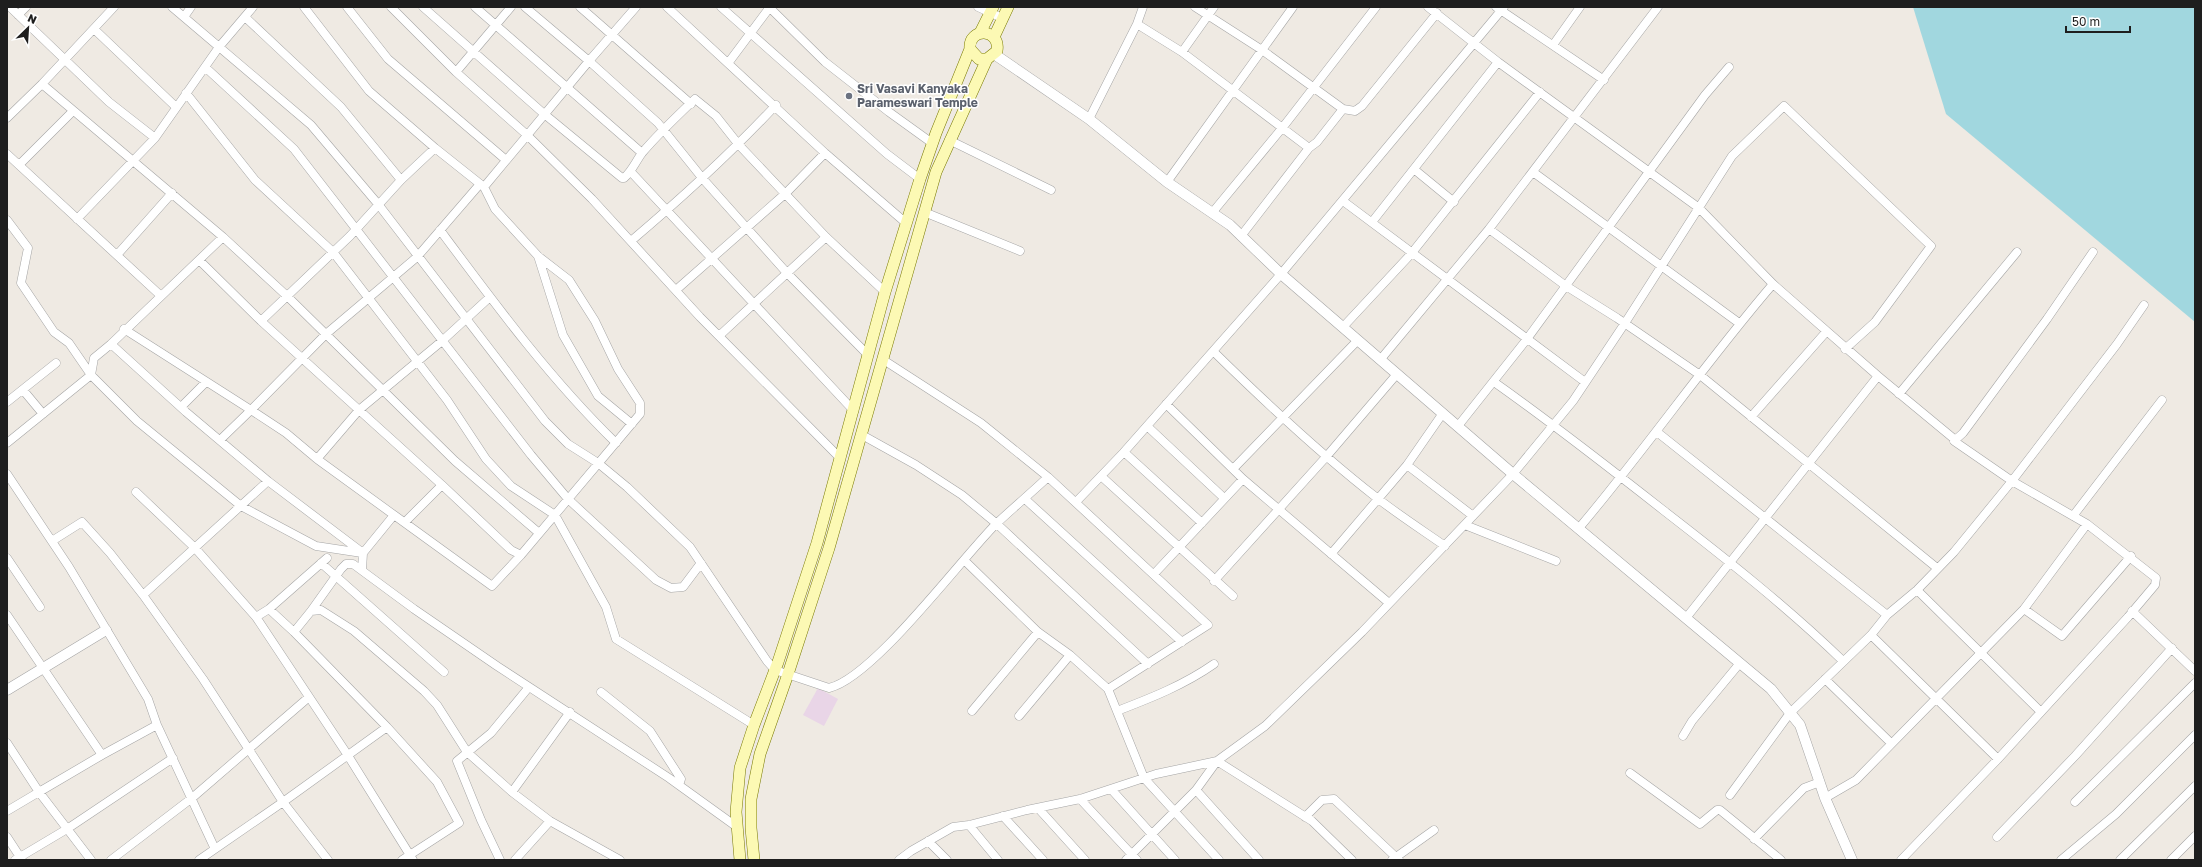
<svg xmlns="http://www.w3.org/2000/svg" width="2202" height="867" viewBox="0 0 2202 867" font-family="'Golos Text',sans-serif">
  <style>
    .industrial { fill: #e9d5e7 }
    .water { fill: #a1d7df }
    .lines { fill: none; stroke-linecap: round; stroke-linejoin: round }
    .minor-casing { stroke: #a5a5a5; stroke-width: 9 }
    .tertiary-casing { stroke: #a5a5a5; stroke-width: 11 }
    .secondary-casing { stroke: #787900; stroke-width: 12 }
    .minor { stroke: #fff; stroke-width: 8 }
    .tertiary { stroke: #fff; stroke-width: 10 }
    .secondary { stroke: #fcf9b4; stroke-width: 11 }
    .worship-dot { fill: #6b7280; stroke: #fff; stroke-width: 1.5 }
    .labels { text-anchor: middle; stroke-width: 3; stroke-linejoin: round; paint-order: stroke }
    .worship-label { font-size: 12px; font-weight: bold; fill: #5b616d; stroke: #fff; text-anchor: start }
  </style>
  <rect width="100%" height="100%" fill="#efeae3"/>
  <path class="industrial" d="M 818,688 L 838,699 L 824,726 L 803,715 Z"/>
  <path class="water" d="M 1913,7 L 2195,7 L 2195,322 L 1946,114 Z"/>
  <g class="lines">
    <defs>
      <path id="minor" d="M 10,7 L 109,102 L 155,138
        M 172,7 L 311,125 L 378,204 L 545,421 L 568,444 L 598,463 L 627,487 L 690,547 L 767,661 L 775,670 L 829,688 C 873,678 960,560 996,524 C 1013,508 1031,493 1048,477
        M 304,7 L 369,91 L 435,148
        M 347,7 L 388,59 L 506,160
        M 391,7 L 456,72
        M 423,7 L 543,113 L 622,178 L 624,178 C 632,171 636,161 642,153 C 658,134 677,116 695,99 L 716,116 L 739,145 L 826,237 L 885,292
        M 475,7 L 642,153
        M 511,7 L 456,72 L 526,134 L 592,199 L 700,317 L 841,459
        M 580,7 L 691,104
        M 636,7 L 589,61 L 658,123 L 703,179 L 787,273 L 868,355
        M 667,7 L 825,153 L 906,223
        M 721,7 L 887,154 L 920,179
        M 769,7 L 825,62 L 889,112 L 932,143
        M 978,7 L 1002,18
        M 1195,7 L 1262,50 L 1343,109 L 1355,111 L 1362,106 L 1437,13
        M 1428,7 L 1498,62 L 1699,208 L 1773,284 L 1878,376 L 1686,618
        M 1496,7 L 1604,80
        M 18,15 L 26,7
        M 184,17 L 191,7
        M 245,17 L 341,107 L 401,180
        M 1137,24 L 1182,52 L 1309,148
        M 94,29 L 176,107
        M 1553,45 L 1580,7
        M 1182,52 L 1214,7
        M 729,62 L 770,7
        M 205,67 L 294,149 L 531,455 L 568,499 L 656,580 L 671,588 L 683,587 L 701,563
        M 42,84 L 223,237 L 287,296 L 455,461 L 539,533
        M 186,93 L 255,180 L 333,252 L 447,400 L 486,459 L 511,486 L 555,515 L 606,607 L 616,639 L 754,725
        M 7,118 L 42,84 L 114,7
        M 1089,119 L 1137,24 L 1143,7
        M 949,140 L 1051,190
        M 7,154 L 160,295
        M 19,165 L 73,111
        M 1415,170 L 1454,202
        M 631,172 L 854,411
        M 1533,172 L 1739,323
        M 1167,182 L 1293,7
        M 1343,201 L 1585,382
        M 924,212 L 1020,251
        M 1212,213 L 1283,127 L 1376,7
        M 77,219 L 155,138 L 219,47 L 253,7
        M 7,220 L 28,248 L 21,283 L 54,332 L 69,343 L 91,375 L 137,421 L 241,506 L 316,546 L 362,553
        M 1372,222 L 1498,62
        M 1489,229 L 1566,286 L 1617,318 L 1700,375 L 1937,568
        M 440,230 C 495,304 550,379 616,443
        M 1241,236 L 1309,148 L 1317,142 L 1343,109
        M 223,237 L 111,344 L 186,412 L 268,481
        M 631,241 C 682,198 730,154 776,105
        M 117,255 L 172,193
        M 538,256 L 563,335 L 598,396 L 632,424
        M 199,260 L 261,321
        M 676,290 L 786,193 L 825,153
        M 1343,327 L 1411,254 L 1540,92
        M 124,329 L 251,410 L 326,334 L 417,257 L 480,184
        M 719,336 L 826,237
        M 1214,352 C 1266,403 1319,453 1377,498 C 1399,515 1422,530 1445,546
        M 882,359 L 981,423 L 1048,477 L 1208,625 L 1108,689
        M 1380,360 L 1489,229 L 1658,7
        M 1878,376 L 1953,438
        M 1494,382 C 1552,423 1607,466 1663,510 C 1725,558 1786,606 1843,661
        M 23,390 L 43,414
        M 1899,394 L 2017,252
        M 7,402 L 56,363
        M 1166,404 L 1243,479 L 1389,603
        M 181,407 L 206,382
        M 1751,417 L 1826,332
        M 1147,426 L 1224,498
        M 1458,426 L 1527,339 L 1705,95 L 1729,67
        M 1657,432 L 1887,615
        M 862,435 L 916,465 L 962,495 L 997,524 L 1148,664
        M 220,440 L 251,410 L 286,433 L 317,459
        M 7,443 L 91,375 L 94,358 L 111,344
        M 1407,465 L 1473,516
        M 1234,468 L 1358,340
        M 7,474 L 69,567 L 148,699 L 157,725
        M 1101,476 L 1233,596
        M 442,485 L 359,410 L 442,341 L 490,297
        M 136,492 L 195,548 L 256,617 L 347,754 L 413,860
        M 1025,499 L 1182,642
        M 1076,502 L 1124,452
        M 394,515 L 492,586 L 521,555
        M 2073,516 L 2162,400
        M 405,522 L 442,485 L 511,550 L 521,555 L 640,414 L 640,403 L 618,369 L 595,321 L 569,280 L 538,256 L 495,209 L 484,187
        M 1202,523 L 1124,452 L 1281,274 L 1504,7
        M 1465,525 L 1556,561
        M 1579,528 C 1646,449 1705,363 1773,284
        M 52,541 L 82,522 L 110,553 L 143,595
        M 1331,554 L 1407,465 L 1443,413
        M 7,558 L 40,607
        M 964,560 L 1038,632 L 1070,655 L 1108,689 L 1144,778 L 1219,860
        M 321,563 L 444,672
        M 362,570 L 363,553 L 394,515 L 317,459 L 359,410 L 261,321 L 350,236 L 401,180 L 435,148 L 484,187 L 589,61 L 525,7
        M 1154,574 L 1243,479
        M 1214,581 L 1326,457 L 1397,374
        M 1917,590 L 2040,711
        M 269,609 L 294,632 L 387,727 L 437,782 L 459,823 L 402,860
        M 2024,609 L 2062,636 L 2131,556
        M 311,611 L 341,569 L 346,564 L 353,564 L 414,609 L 497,666 L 669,778 L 737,827
        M 2132,611 L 2195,671
        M 7,615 L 102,755 L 39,792 L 91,860
        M 256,617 L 269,609 L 327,558
        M 294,632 L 311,611 L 321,610 L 354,631 L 424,691 L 437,705 L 467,752 L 512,792 L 550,821 L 620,860
        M 1871,635 L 1998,759
        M 1825,679 L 1891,743
        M 601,692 L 650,731 L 681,779 L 679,785
        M 972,711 L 1038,632
        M 1117,711 C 1151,698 1184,685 1214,664
        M 1019,716 L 1070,655
        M 1683,736 L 1692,721 L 1740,663
        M 7,743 L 39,792 L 7,811
        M 102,755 L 157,725 L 215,849
        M 1630,773 L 1700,824 L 1717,810 L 1720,810 L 1781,860
        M 1111,789 L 1175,860
        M 1196,790 L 1259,860
        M 512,792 L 570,712
        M 1730,795 L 1790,713 L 1871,635 L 1887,615 L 1917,590 L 1954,552 L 2012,481 L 2117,344 L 2144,305
        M 1825,798 L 1856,780 L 2024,609 L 2087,524
        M 1080,799 L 1137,860
        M 2075,802 L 2195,683
        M 1038,808 L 1085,860
        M 1003,816 L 1043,860
        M 1305,817 L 1322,800 L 1334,799 L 1399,860
        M 969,825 L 998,860
        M 7,837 L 22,860
        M 1997,837 L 2075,756 L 2172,648
        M 1754,839 L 1804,788 L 1820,782
        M 928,841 L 947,860
        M 15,860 L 67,829 L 173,758
        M 111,860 L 192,798 L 309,697
        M 199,860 L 283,802 L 203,679 L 143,595 L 268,481 L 363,553
        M 328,860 L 283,802 L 387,727
        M 500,860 L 481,820 L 457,761 L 491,733 L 529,687
        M 515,860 L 550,821
        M 899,860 L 911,851 L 953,827 L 969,825 L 1027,810 L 1080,799 L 1156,774 L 1217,761 L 1265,726 L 1362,632 L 1513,474 L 1573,401 L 1625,323 L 1732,156 L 1784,106 L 1931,246 L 1875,322 L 1845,349
        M 1126,860 L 1196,790 L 1217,761 L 1312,821 L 1352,860
        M 1392,860 L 1434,830
        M 1901,860 L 1998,759 L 2128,617 L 2155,585 L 2156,578 L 2087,524 L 2012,481 L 1954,441 L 1963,433 L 2047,319 L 2093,252
        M 2061,860 L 2116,814 L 2195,735
        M 2120,860 L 2195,786
        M 2171,860 L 2195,836"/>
      <path id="tertiary" d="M 994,54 L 1089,119 L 1167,182 L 1230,225 L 1281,274 L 1513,474 L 1771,689 L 1800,725 L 1825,798 L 1852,860
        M 7,690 L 106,630"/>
      <path id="secondary" d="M 980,33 L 993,7
        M 994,37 L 1008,7
        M 740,860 L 736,812 L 740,768 L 754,725 L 778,662 L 817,543 L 885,292 L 920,179 L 936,133 L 970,49 C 968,27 1001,28 997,51 L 987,59 L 979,59 L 970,49
        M 754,860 L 751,828 L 751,799 L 760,754 L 788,674 L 829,548 L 936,172 L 987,59"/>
    </defs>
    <use href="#minor" class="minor-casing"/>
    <use href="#tertiary" class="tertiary-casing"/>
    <use href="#secondary" class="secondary-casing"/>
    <use href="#minor" class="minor"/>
    <use href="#tertiary" class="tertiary"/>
    <use href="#secondary" class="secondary"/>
  </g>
  <circle class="worship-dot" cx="849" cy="96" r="4"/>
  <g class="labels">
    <g class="worship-label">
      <text x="857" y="93">Sri Vasavi Kanyaka<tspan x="857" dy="14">Parameswari Temple</tspan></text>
    </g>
  </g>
  <rect width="2202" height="867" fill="none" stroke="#1e1e1e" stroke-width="16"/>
  <g transform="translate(28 28) rotate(25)" stroke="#ffffff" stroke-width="3" paint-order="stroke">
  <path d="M0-3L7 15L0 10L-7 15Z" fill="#1e1e1e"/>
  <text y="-6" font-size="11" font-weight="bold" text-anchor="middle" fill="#1e1e1e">N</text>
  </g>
  <path d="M2066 26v6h64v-6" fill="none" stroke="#1e1e1e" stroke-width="2"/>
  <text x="2072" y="26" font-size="12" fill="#1e1e1e" stroke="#ffffff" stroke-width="3" paint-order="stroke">50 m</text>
</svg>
